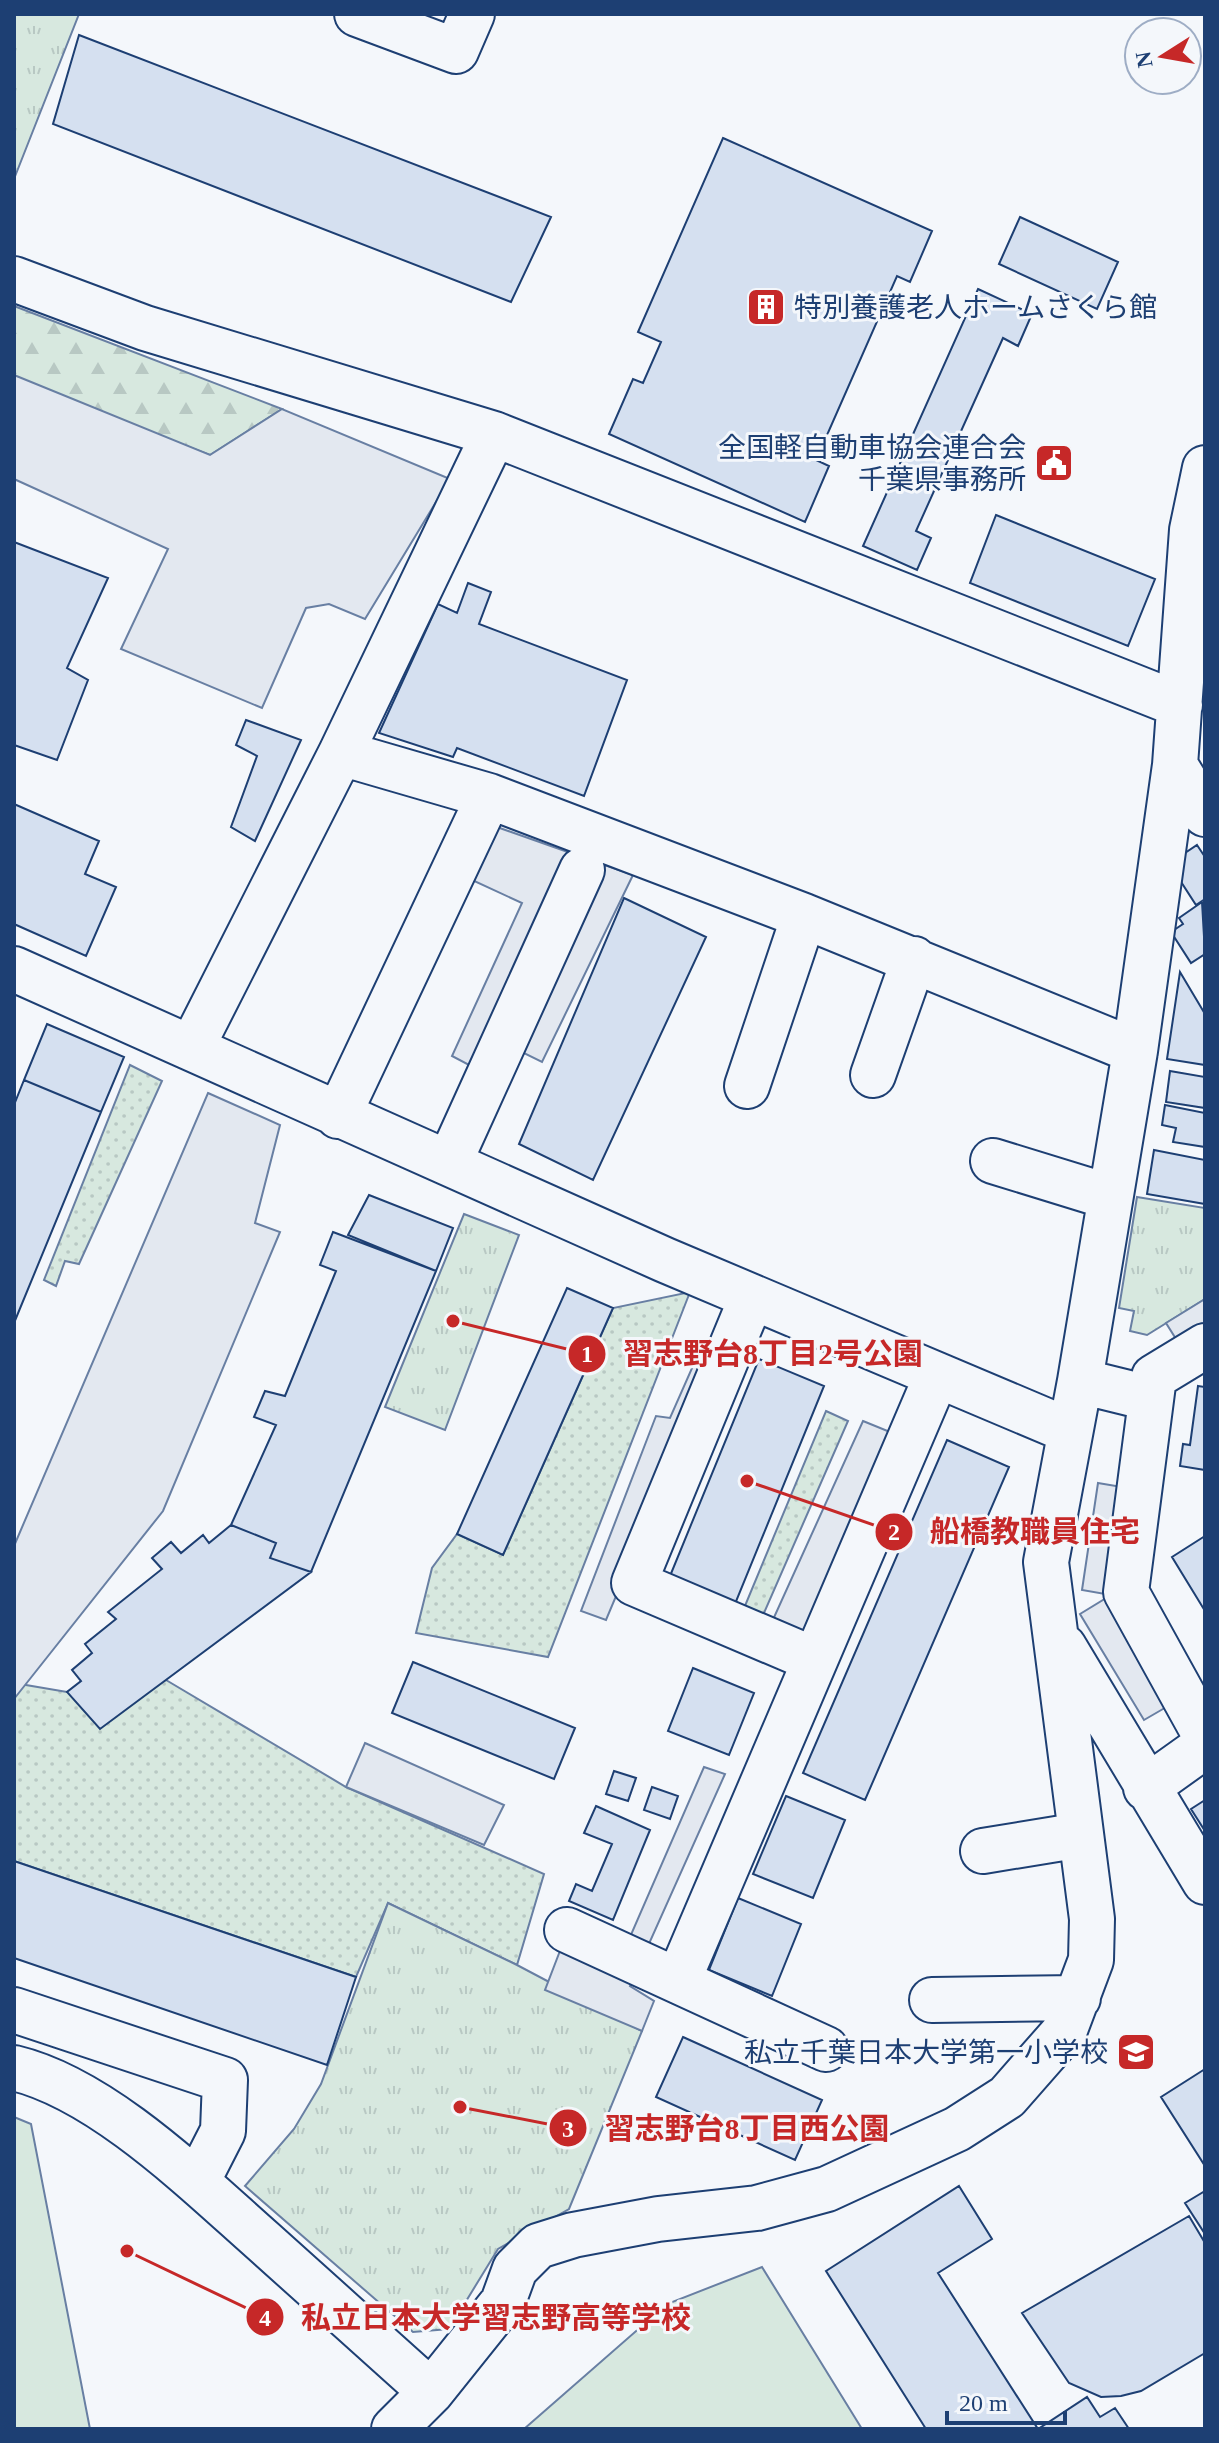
<svg xmlns="http://www.w3.org/2000/svg" width="1219" height="2443" viewBox="0 0 1219 2443" font-family="'Times New Roman','Noto Sans JP',serif">
  <style>
    .grass { fill: url(#grass-dots); stroke: #687fa3; stroke-width: 2 }
    .forest { fill: url(#forest-firs); stroke: #687fa3; stroke-width: 2 }
    .park { fill: url(#park-tufts); stroke: #687fa3; stroke-width: 2 }
    .pitch { fill: #d7e8df; stroke: #687fa3; stroke-width: 2 }
    .parking { fill: #e3e8f0; stroke: #687fa3; stroke-width: 2 }
    .building { fill: #d5e0f0; stroke: #1d3f73; stroke-width: 2 }
    .lines { fill: none; stroke-linecap: round; stroke-linejoin: round }
    .minor-casing { stroke: #1d3f73; stroke-width: 48 }
    .minor { stroke: #f4f7fb; stroke-width: 44 }
    .labels { text-anchor: middle; stroke-width: 6; stroke-linejoin: round; paint-order: stroke }
    .poi-label { font-size: 28px; fill: #1d3f73; stroke: #f4f7fb; text-anchor: end }
    .leader { fill: none; stroke: #c62828; stroke-width: 3 }
    .callout-dot { fill: #c62828; stroke: #f4f7fb; stroke-width: 3 }
    .mark-label { font-size: 24px; text-anchor: middle; font-weight: bold; fill: #fff }
    .callout-label { font-size: 30px; text-anchor: middle; font-weight: bold; fill: #c62828; stroke: #f4f7fb; stroke-width: 6; stroke-linejoin: round; paint-order: stroke }
  </style>
  <defs>
    <pattern id="grass-dots" width="8" height="8" patternUnits="userSpaceOnUse" patternTransform="scale(2)"><rect width="8" height="8" fill="#d7e8df"/><path d="M2 2h.1M6 6h.1" fill="none" stroke="#b8c8c3" stroke-width="1.8" stroke-linecap="round"/></pattern>
    <pattern id="forest-firs" width="22" height="20" patternUnits="userSpaceOnUse" patternTransform="scale(2)"><rect width="22" height="20" fill="#d7e8df"/><path d="M5 1l3.5 6h-7zM16 11l3.5 6h-7z" fill="#b8c8c3"/></pattern>
    <pattern id="park-tufts" width="24" height="20" patternUnits="userSpaceOnUse" patternTransform="scale(2)"><rect width="24" height="20" fill="#d7e8df"/><path d="M3 7l-1-3M5 7V3M7 7l1-3M15 17l-1-3M17 17v-4M19 17l1-3" fill="none" stroke="#b8c8c3"/></pattern>
  </defs>
  <rect width="100%" height="100%" fill="#f4f7fb"/>
  <path class="grass" d="M 130,1065 L 162,1081 L 79,1264 L 65,1261 L 56,1286 L 44,1280 Z
    M 690,1292 L 548,1657 L 416,1633 L 432,1568 L 457,1534 L 503,1555 L 613,1308 Z
    M 826,1411 L 848,1421 L 760,1622 L 742,1613 Z
    M 166,1680 L 346,1787 L 544,1874 L 517,1965 L 388,1903 L 356,1977 L 14,1861 L 14,1683 L 67,1692 Z"/>
  <path class="forest" d="M 14,306 L 282,409 L 210,455 L 14,381 Z"/>
  <path class="park" d="M 14,14 L 79,14 L 14,179 Z
    M 1137,1197 L 1205,1208 L 1205,1299 L 1147,1335 L 1130,1331 L 1134,1311 L 1119,1308 Z
    M 464,1214 L 519,1235 L 445,1430 L 385,1407 Z
    M 388,1903 L 517,1965 L 642,2031 L 569,2209 L 498,2249 L 449,2329 L 413,2332 L 245,2186 L 294,2129 L 321,2084 Z"/>
  <path class="pitch" d="M 14,2117 L 31,2124 L 90,2429 L 14,2429 Z
    M 762,2267 L 862,2429 L 524,2429 L 667,2304 Z"/>
  <path class="parking" d="M 14,375 L 210,455 L 282,409 L 450,479 L 365,619 L 329,604 L 306,608 L 262,708 L 121,649 L 168,549 L 14,479 Z
    M 494,826 L 633,875 L 542,1062 L 522,1052 L 505,1084 L 452,1056 L 522,903 L 472,880 Z
    M 208,1093 L 280,1125 L 255,1223 L 280,1232 L 163,1511 L 14,1699 L 14,1546 Z
    M 1205,1299 L 1205,1336 L 1183,1350 L 1166,1323 Z
    M 700,1350 L 717,1356 L 606,1620 L 581,1611 L 656,1416 L 670,1418 Z
    M 863,1421 L 922,1445 L 830,1650 L 771,1624 Z
    M 1098,1483 L 1128,1488 L 1112,1595 L 1175,1702 L 1144,1720 L 1080,1614 L 1111,1595 L 1082,1590 Z
    M 365,1743 L 504,1805 L 484,1845 L 346,1787 Z
    M 704,1767 L 725,1774 L 630,1986 L 654,2001 L 642,2031 L 545,1990 L 563,1943 L 617,1967 Z"/>
  <path class="building" d="M 79,35 L 551,217 L 511,302 L 53,124 Z
    M 723,138 L 932,231 L 910,282 L 897,276 L 816,460 L 829,466 L 805,522 L 609,434 L 633,379 L 643,383 L 661,342 L 638,332 Z
    M 1020,217 L 1118,262 L 1097,309 L 999,264 Z
    M 978,289 L 1032,314 L 1018,346 L 1003,338 L 916,531 L 931,538 L 917,570 L 863,546 Z
    M 996,515 L 1155,579 L 1128,646 L 970,583 Z
    M 14,542 L 108,578 L 67,668 L 88,680 L 57,760 L 14,745 Z
    M 468,583 L 491,592 L 479,624 L 627,680 L 584,796 L 457,748 L 453,757 L 379,733 L 438,604 L 457,613 Z
    M 246,720 L 301,740 L 255,841 L 231,827 L 257,756 L 236,745 Z
    M 14,804 L 99,841 L 85,874 L 116,887 L 86,956 L 14,924 Z
    M 1197,845 L 1205,857 L 1205,899 L 1196,905 L 1176,874 L 1179,857 Z
    M 624,898 L 706,937 L 593,1180 L 519,1144 Z
    M 1202,902 L 1205,954 L 1191,963 L 1171,932 L 1183,924 L 1179,918 Z
    M 1180,972 L 1205,1014 L 1205,1065 L 1167,1059 Z
    M 47,1024 L 124,1057 L 101,1112 L 24,1080 Z
    M 1170,1071 L 1205,1077 L 1205,1108 L 1166,1102 Z
    M 24,1080 L 101,1112 L 14,1323 L 14,1105 Z
    M 1165,1105 L 1205,1113 L 1205,1147 L 1173,1142 L 1176,1128 L 1162,1125 Z
    M 1154,1150 L 1205,1160 L 1205,1204 L 1147,1194 Z
    M 369,1195 L 453,1228 L 436,1271 L 348,1235 Z
    M 333,1232 L 436,1271 L 311,1572 L 270,1558 L 276,1543 L 231,1525 L 276,1425 L 254,1417 L 265,1391 L 285,1396 L 336,1271 L 320,1265 Z
    M 567,1288 L 613,1308 L 503,1555 L 457,1534 Z
    M 759,1359 L 824,1386 L 735,1604 L 670,1576 Z
    M 1198,1386 L 1205,1387 L 1205,1470 L 1180,1466 L 1183,1444 L 1190,1445 Z
    M 947,1440 L 1009,1467 L 865,1800 L 803,1773 Z
    M 231,1525 L 276,1543 L 270,1558 L 311,1572 L 100,1729 L 67,1692 L 81,1681 L 72,1670 L 92,1653 L 85,1644 L 116,1619 L 108,1612 L 162,1569 L 152,1558 L 171,1542 L 181,1553 L 203,1535 L 209,1543 Z
    M 1205,1536 L 1205,1611 L 1172,1557 Z
    M 413,1662 L 575,1728 L 554,1779 L 392,1713 Z
    M 693,1668 L 754,1693 L 729,1755 L 668,1731 Z
    M 614,1771 L 636,1778 L 628,1801 L 606,1794 Z
    M 652,1787 L 678,1796 L 670,1819 L 644,1810 Z
    M 786,1796 L 845,1820 L 813,1898 L 753,1874 Z
    M 1205,1800 L 1205,1831 L 1191,1809 Z
    M 596,1806 L 650,1830 L 613,1920 L 569,1901 L 576,1884 L 592,1891 L 612,1844 L 584,1833 Z
    M 14,1861 L 356,1977 L 327,2065 L 14,1958 Z
    M 738,1898 L 801,1924 L 772,1996 L 709,1970 Z
    M 683,2037 L 822,2100 L 795,2160 L 656,2097 Z
    M 1205,2069 L 1205,2166 L 1161,2097 Z
    M 959,2186 L 992,2239 L 938,2273 L 1038,2429 L 1087,2397 L 1100,2417 L 1115,2408 L 1129,2429 L 926,2429 L 826,2271 Z
    M 1205,2191 L 1205,2234 L 1185,2203 Z
    M 1189,2216 L 1205,2243 L 1205,2353 L 1141,2391 L 1121,2396 L 1101,2397 L 1069,2383 L 1022,2313 Z"/>
  <g class="lines">
    <defs>
      <path id="minor" d="M 357,14 L 456,51 L 472,14
        M 14,279 L 145,328 L 494,434 L 1180,705
        M 341,753 L 489,796 L 804,916 L 1135,1051
        M 1175,765 L 1205,814
        M 14,969 L 665,1260 L 1070,1431
        M 192,1047 L 341,753 L 494,434
        M 873,1075 L 914,959
        M 747,1086 L 804,916
        M 338,1116 L 489,796
        M 450,1161 L 582,870
        M 993,1161 L 1110,1197
        M 752,1297 L 634,1583 L 815,1660
        M 1080,1381 L 1149,1398
        M 1064,1647 L 1205,1882
        M 1146,1788 L 1202,1748 L 1205,1735 L 1126,1592 L 1154,1377 L 1205,1346
        M 983,1851 L 1081,1835
        M 567,1930 L 826,2049
        M 678,1981 L 937,1375
        M 932,2000 L 1078,1998
        M 14,2010 L 225,2080 L 223,2131 L 197,2182
        M 14,2068 C 102,2089 195,2181 263,2241 C 319,2291 375,2342 431,2392
        M 394,2429 L 431,2392 L 503,2302 L 515,2269 L 538,2246 L 573,2235 L 658,2219 L 757,2208 L 827,2189 L 957,2129 L 1007,2097 L 1064,2032 L 1091,1960 L 1092,1919 L 1046,1562 L 1080,1381 L 1135,1051 L 1175,765 L 1192,530 L 1205,468"/>
    </defs>
    <use href="#minor" class="minor-casing"/>
    <use href="#minor" class="minor"/>
  </g>
  <defs>
    <symbol id="building-square" viewBox="-11 -11 22 22"><rect x="-9" y="-9" width="18" height="18" rx="4" fill="#c62828" stroke="#f4f7fb"/><path d="M-4-6H4V6H1V3H-1V6H-4ZM-2.5-4.3h1.7v1.8h-1.7ZM.8-4.3h1.7v1.8H.8ZM-2.5-1h1.7V.8h-1.7ZM.8-1h1.7V.8H.8Z" fill="#fff"/></symbol>
    <symbol id="civic-square" viewBox="-11 -11 22 22"><rect x="-9" y="-9" width="18" height="18" rx="4" fill="#c62828" stroke="#f4f7fb"/><path d="M-.6-6.5H3V-4.5H.6V-3L4-1V1h2V6H-6V1h2V-1L-.6-3ZM-1.2 2.5V6h2.4V2.5Z" fill="#fff"/></symbol>
    <symbol id="school-square" viewBox="-11 -11 22 22"><rect x="-9" y="-9" width="18" height="18" rx="4" fill="#c62828" stroke="#f4f7fb"/><path d="M0-5L7-2L0 1L-7-2ZM-4 1L0 2.5L4 1V4Q0 6-4 4Z" fill="#fff"/></symbol>
  </defs>
  <g fill-rule="evenodd">
    <use href="#building-square" x="744" y="285" width="44" height="44"/>
    <use href="#civic-square" x="1032" y="441" width="44" height="44"/>
    <use href="#school-square" x="1114" y="2030" width="44" height="44"/>
  </g>
  <g class="labels">
    <g class="poi-label">
      <text x="794" y="317" text-anchor="start">特別養護老人ホームさくら館</text>
      <text x="1026" y="457">全国軽自動車協会連合会<tspan x="1026" dy="32">千葉県事務所</tspan></text>
      <text x="1108" y="2062">私立千葉日本大学第一小学校</text>
    </g>
  </g>
  <path class="leader" d="M453 1321L587 1354M747 1481L894 1532M460 2107L568 2128M127 2251L265 2317"/>
  <g class="callout-dot">
    <circle cx="453" cy="1321" r="8"/>
    <circle cx="747" cy="1481" r="8"/>
    <circle cx="460" cy="2107" r="8"/>
    <circle cx="127" cy="2251" r="8"/>
    <circle cx="587" cy="1354" r="20"/>
    <circle cx="894" cy="1532" r="20"/>
    <circle cx="568" cy="2128" r="20"/>
    <circle cx="265" cy="2317" r="20"/>
  </g>
  <g class="mark-label">
    <text x="587" y="1362">1</text>
    <text x="894" y="1540">2</text>
    <text x="568" y="2137">3</text>
    <text x="265" y="2326">4</text>
  </g>
  <g class="callout-label">
    <text x="773" y="1364">習志野台8丁目2号公園</text>
    <text x="1035" y="1542">船橋教職員住宅</text>
    <text x="747" y="2139">習志野台8丁目西公園</text>
    <text x="496" y="2328">私立日本大学習志野高等学校</text>
  </g>
  <rect width="1219" height="2443" fill="none" stroke="#1d3f73" stroke-width="32"/>
  <g transform="translate(1163 56) rotate(259)"><circle r="38" fill="#f4f7fb" stroke="#9eadc5" stroke-width="2"/>
  <path d="M0-6L14 30L0 20L-14 30Z" fill="#c62828"/>
  <text y="-12" font-size="22" font-weight="bold" text-anchor="middle" fill="#1d3f73">N</text>
  </g>
  <path d="M947 2411v12h118v-12" fill="none" stroke="#1d3f73" stroke-width="4"/>
  <text x="959" y="2411" font-size="24" fill="#1d3f73" stroke="#f4f7fb" stroke-width="6" paint-order="stroke">20 m</text>
</svg>
